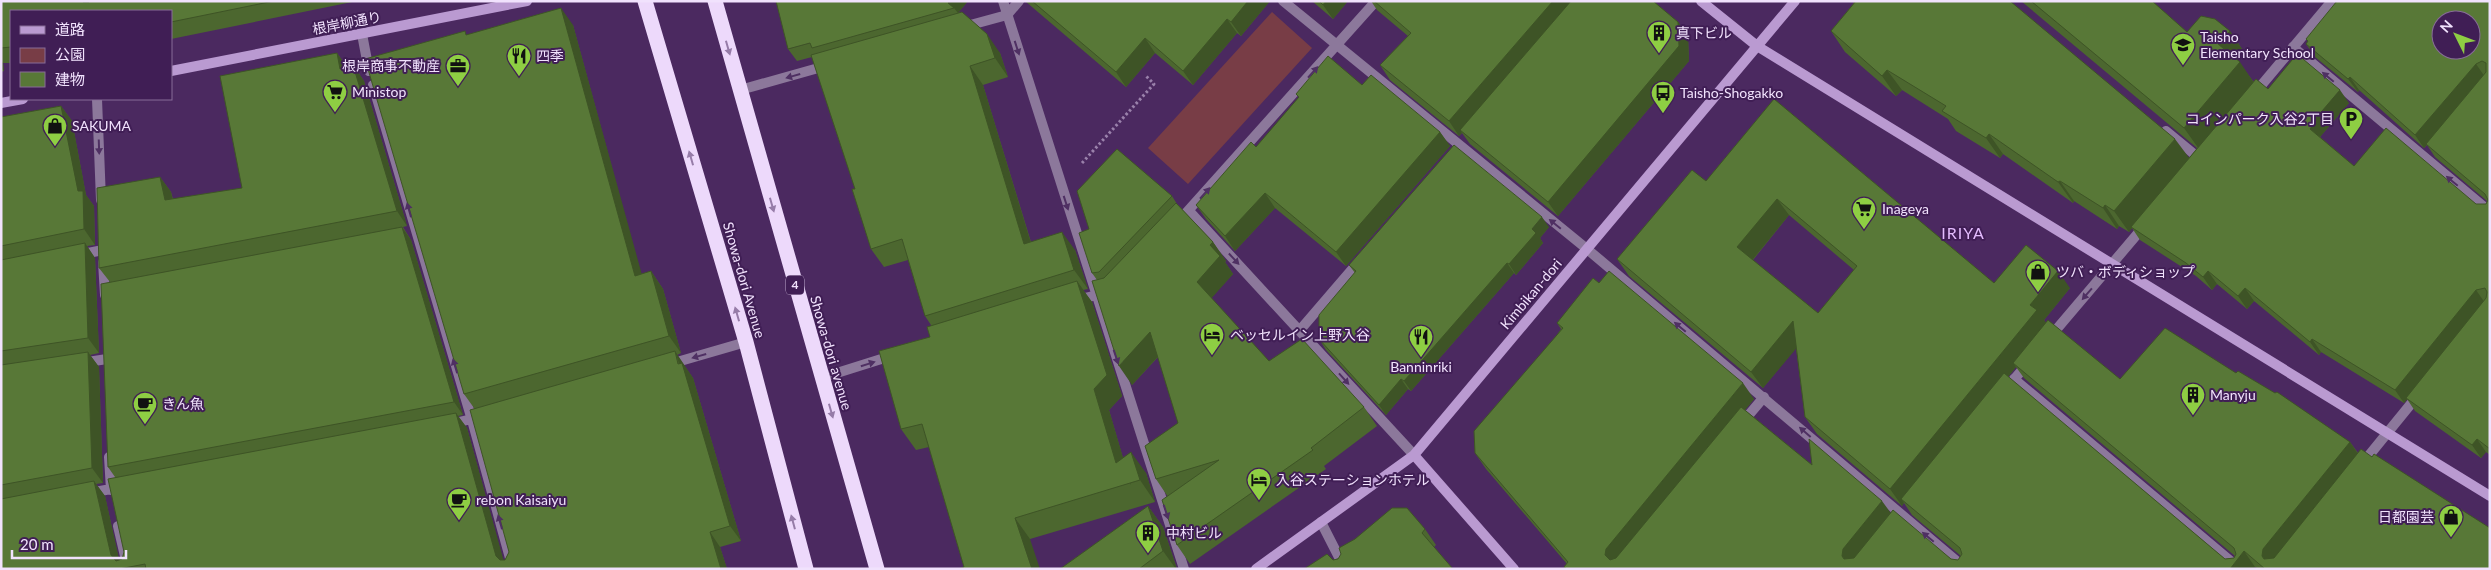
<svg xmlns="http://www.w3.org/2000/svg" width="2491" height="570" viewBox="0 0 2491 570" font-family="Lato,'Noto Sans JP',sans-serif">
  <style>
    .green { fill: #783d46 }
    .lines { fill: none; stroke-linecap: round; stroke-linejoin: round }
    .path { stroke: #9a81ab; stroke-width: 3; stroke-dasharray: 2.5 2.5; stroke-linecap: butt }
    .lane { stroke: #8c789b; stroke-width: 10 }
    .street { stroke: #8c789b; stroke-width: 10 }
    .secondary { stroke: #ba9ad1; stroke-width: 10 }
    .highway { stroke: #edd9fb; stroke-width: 15 }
    .wall { fill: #4c672f; fill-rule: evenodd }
    .shaded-wall { fill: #3e5426 }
    .building { fill: #587837; stroke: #3e5426; fill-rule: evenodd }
    .oneway { fill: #967ca8 }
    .oneway2 { fill: #4f3063 }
    .labels { text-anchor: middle; stroke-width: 4; stroke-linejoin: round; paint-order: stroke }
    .shield { fill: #401e55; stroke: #bca7cb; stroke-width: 1 }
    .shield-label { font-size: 12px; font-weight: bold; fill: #f1e2fd }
    .street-label { font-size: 14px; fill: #f1e2fd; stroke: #401e55 }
    .poi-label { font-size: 14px; fill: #f1e2fd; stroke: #401e55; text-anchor: start }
    .quarter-label { font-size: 16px; letter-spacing: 1px; fill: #e3bcfe; stroke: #401e55 }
  </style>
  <rect width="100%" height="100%" fill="#4b2960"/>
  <path class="green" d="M 1272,12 L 1312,48 L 1188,184 L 1148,148 Z"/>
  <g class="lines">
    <path class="path" d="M 1082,163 L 1154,84 L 1145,75"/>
    <path class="lane" d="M 2293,47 L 2490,212
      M 78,255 L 103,250
      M 1300,330 L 1361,259
      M 81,363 L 107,359
      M 2014,379 L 2240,569
      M 1742,423 L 1764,397"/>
    <path class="street" d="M 1003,1 L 1184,569
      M 1283,1 L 1587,249 L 1966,569
      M 963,27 L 1007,15 L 1019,1
      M 362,34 L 369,71
      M 373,85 L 472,420 L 513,569
      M 740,90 L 829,65
      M 2254,94 L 2332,1
      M 97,99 L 101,200
      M 2166,131 L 2200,159
      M 1189,211 L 1414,455
      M 1177,223 L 1376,1
      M 103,262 L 105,295
      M 1076,300 L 1110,292
      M 2050,337 L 2145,225
      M 670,364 L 746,342
      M 821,378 L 894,355
      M 2004,391 L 2029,362
      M 450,424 L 485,416
      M 109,457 L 111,490
      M 2362,464 L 2419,394
      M 89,493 L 122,487
      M 1321,522 L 1345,569
      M 118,526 L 128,569"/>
    <path class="secondary" d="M 1701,1 L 1757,46 L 2490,496
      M 171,71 L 527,1
      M 1,103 L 23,99
      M 1414,455 L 1514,569
      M 1256,569 L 1414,455 L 1795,1"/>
    <path class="highway" d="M 645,1 L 746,342 L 806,569
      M 715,1 L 877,569"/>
  </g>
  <path class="wall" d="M 1,1 L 357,1 L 171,39 L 171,11 L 11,11 L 11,63 L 3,63 L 4,71 L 1,72 Z
    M 968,1 L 958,13 L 1000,53 L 1008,77 L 983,85 L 1031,242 L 1075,250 L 1088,289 L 1083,290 L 1092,302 L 1122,396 L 1109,410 L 1123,458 L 1146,473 L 1155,502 L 1030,539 L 964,567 L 929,447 L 916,450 L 901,429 L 930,337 L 931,325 L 925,316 L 908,260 L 884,267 L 871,249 L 855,189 L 812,57 L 797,61 L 788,49 Z
    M 1025,1 L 1270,1 L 1241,36 L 1237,33 L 1193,85 L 1155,53 L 1126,87 Z
    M 1312,1 L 1348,1 L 1333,19 Z
    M 1371,1 L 1653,1 L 1678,22 L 1688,36 L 1689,61 L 1558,216 L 1470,144 L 1462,133 L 1459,136 L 1390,80 L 1380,65 L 1408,36 L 1377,10 Z
    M 1853,1 L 2010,1 L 2189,158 L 2197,148 L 2021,1 L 2152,1 L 2187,32 L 2230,31 L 2244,52 L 2237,60 L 2253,81 L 2268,89 L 2349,103 L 2320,137 L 2354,166 L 2476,204 L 2486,204 L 2487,201 L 2435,157 L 2427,145 L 2424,148 L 2359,90 L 2358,92 L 2315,57 L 2306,44 L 2308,42 L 2306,39 L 2490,1 L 2490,455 L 2486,452 L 2481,458 L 2415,411 L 2407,399 L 2404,403 L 2321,352 L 2319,355 L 2254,301 L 2247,309 L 2217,284 L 2212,290 L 2196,276 L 2140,240 L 2132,228 L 2129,232 L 2119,226 L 2117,229 L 2074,201 L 2073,203 L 2003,154 L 2000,158 L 1956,131 L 1948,119 L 1902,90 L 1896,96 L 1845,52 L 1831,31 L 1854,3 Z
    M 573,25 L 641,274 L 651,271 L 663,289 L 681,353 L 677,355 L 693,378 L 741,541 L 720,547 L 727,569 L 1,569 L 1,117 L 61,106 L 72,121 L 86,195 L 94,206 L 95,245 L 87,246 L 95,258 L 99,353 L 90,355 L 99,367 L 103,483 L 96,484 L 105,496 L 119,560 L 122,559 L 124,552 L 115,477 L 108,467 L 110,282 L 99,268 L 160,177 L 171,192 L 173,199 L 242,188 L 337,53 L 347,67 L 353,65 L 364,81 L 407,226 L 403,227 L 411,240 L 463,415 L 458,416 L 467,428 L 503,560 L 505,560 L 509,552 L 474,408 L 464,394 L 468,35 Z
    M 1362,85 L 1440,132 L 1450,146 L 1346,266 L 1275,208 L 1235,251 L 1206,219 L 1196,205 L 1256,147 L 1299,98 L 1296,94 Z
    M 1774,99 L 1994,283 L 2070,288 L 2044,320 L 2046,323 L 2120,379 L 2236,373 L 2350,442 L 2358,453 L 2490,569 L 2258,569 L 2255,567 L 2253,569 L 1566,569 L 1564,567 L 1567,564 L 1486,469 L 1475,453 L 1561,329 L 1557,323 L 1754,399 L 1745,410 L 1812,465 L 1890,513 L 1951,559 L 1958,560 L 1961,556 L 1912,515 L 1904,503 L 1902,506 L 1817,434 L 1805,417 L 1796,348 L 1763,388 L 1629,276 L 1617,259 L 1706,181 ZM 1789,215 L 1854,270 L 1818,313 L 1753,260 ZM 2016,367 L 2024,378 L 2235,556 L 2234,558 L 2225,559 L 2008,377 Z
    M 1172,196 L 1177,204 L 1213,242 L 1226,261 L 1225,262 L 1233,274 L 1211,298 L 1269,361 L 1364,407 L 1377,426 L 1324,466 L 1326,469 L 1190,564 L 1177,545 L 1168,497 L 1156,479 L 1178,423 L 1158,357 L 1132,385 L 1097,280 L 1092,273 L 1089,229 Z
    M 1549,227 L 1540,238 L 1543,243 L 1516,275 L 1514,273 L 1411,391 L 1408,389 L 1386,415 L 1326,350 L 1319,339 L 1355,273 L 1349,265 Z
    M 1148,506 L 1163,527 L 1177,569 L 1060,569 Z
    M 1425,529 L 1436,545 L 1434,547 L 1333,560 Z"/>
  <path class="shaded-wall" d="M 950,1 L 968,1 L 958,13 L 954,8 L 948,3 Z
    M 1248,1 L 1270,1 L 1241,36 L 1231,22 Z
    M 1326,1 L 1348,1 L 1333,19 L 1323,5 Z
    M 1553,1 L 1576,1 L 1460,130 L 1462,133 L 1459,136 L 1449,121 Z
    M 561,8 L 573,25 L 647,293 L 635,276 Z
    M 1227,19 L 1237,33 L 1193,85 L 1183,71 Z
    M 1678,22 L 1688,36 L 1689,61 L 1558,216 L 1548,202 Z
    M 2230,31 L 2244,52 L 2233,65 L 2218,44 Z
    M 987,34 L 1000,53 L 1008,77 L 995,58 Z
    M 1145,38 L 1155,53 L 1126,87 L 1116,72 Z
    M 337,53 L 348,69 L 340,69 Z
    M 1,61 L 3,63 L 4,71 L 1,68 Z
    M 2240,62 L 2254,83 L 2199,149 L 2184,128 Z
    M 2476,64 L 2485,77 L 2424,148 L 2415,135 Z
    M 353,65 L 364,81 L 407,226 L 397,211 Z
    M 970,66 L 983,85 L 1037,263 L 1024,244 Z
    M 1887,70 L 1902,90 L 1896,96 L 1882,76 Z
    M 2350,77 L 2359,90 L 2358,92 L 2348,79 Z
    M 2340,90 L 2349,103 L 2320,137 L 2310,129 L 2310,125 Z
    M 61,106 L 72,121 L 86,195 L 94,206 L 95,245 L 84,229 Z
    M 1440,132 L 1450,146 L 1346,266 L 1336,252 Z
    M 1989,134 L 2003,154 L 2000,158 L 1986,138 Z
    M 2175,139 L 2190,159 L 2131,227 L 2132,228 L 2129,232 L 2114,211 Z
    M 160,177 L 171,192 L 176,216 L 165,200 Z
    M 2060,181 L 2074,201 L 2073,203 L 2058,182 Z
    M 1265,193 L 1275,208 L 1235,251 L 1225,236 Z
    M 1777,199 L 1789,215 L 1749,264 L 1737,247 Z
    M 2105,205 L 2119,226 L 2117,229 L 2103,208 Z
    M 1542,217 L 1549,227 L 1540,238 L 1543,243 L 1516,275 L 1509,264 L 1532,229 Z
    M 402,227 L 411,240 L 463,415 L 454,402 Z
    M 1062,232 L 1075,250 L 1088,289 L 1074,270 Z
    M 1213,242 L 1226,261 L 1225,262 L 1233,274 L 1210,300 L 1197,282 L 1210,245 Z
    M 85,243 L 95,258 L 99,353 L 88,338 Z
    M 1507,263 L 1514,273 L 1411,391 L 1404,381 Z
    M 651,271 L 663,289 L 681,353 L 669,336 Z
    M 2058,271 L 2070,288 L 2044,320 L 2049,327 L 2013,363 L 2016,367 L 1905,502 L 1901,499 L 1904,503 L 1902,506 L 1890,489 L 2030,305 Z
    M 2208,271 L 2217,284 L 2212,290 L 2203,277 Z
    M 1077,281 L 1092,302 L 1122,396 L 1109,410 L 1131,485 L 1116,463 L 1094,389 Z
    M 2245,288 L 2254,301 L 2247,309 L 2238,296 Z
    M 2476,290 L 2485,303 L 2404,403 L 2395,390 Z
    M 1793,321 L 1805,338 L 1763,388 L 1751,372 Z
    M 1150,332 L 1163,351 L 1132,385 L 1119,366 Z
    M 2312,339 L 2321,352 L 2319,355 L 2310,342 Z
    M 675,351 L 693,378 L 741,541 L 730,526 Z
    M 88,352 L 99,367 L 103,483 L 92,468 Z
    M 1401,379 L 1408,389 L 1386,415 L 1379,405 Z
    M 1743,383 L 1754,399 L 1617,565 L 1616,569 L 1605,555 L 1606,549 Z
    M 456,413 L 467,428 L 506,569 L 496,556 Z
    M 2477,439 L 2486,452 L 2481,458 L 2472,445 Z
    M 2350,442 L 2360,457 L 2273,569 L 2262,556 L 2263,549 Z
    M 1131,452 L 1146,473 L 1155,502 L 1140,480 Z
    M 94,481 L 105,496 L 121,568 L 111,555 Z
    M 1882,501 L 1893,516 L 1853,569 L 1842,556 L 1843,549 Z
    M 1148,506 L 1163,527 L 1177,569 L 1176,569 L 1163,551 Z
    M 1015,518 L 1030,539 L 1040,569 L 1032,569 Z
    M 710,532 L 720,547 L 727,569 L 721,569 Z
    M 2244,551 L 2255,567 L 2253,569 L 2230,569 Z"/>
  <path class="building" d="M 1,1 L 82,1 L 83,2 L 89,2 L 90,1 L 274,1 L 171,22 L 171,11 L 11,11 L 11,47 L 1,48 Z
    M 776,1 L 950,1 L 948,3 L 954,8 L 812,48 L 810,43 L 788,49 Z
    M 1032,1 L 1248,1 L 1231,22 L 1227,19 L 1183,71 L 1145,38 L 1116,72 Z
    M 1319,1 L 1326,1 L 1323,5 Z
    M 1374,1 L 1553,1 L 1449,121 L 1380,65 L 1411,33 Z
    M 1571,1 L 1653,1 L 1678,22 L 1679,46 L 1548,202 L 1460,130 Z
    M 1856,1 L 2010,1 L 2175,139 L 2114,211 L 2105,205 L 2103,208 L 2060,181 L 2058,182 L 1989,134 L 1986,138 L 1942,111 L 1946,106 L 1887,70 L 1882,76 L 1831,31 Z
    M 2031,1 L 2152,1 L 2187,32 L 2201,16 L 2215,19 L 2230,31 L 2218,44 L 2240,62 L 2184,128 Z
    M 2337,1 L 2490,1 L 2490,449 L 2477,439 L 2472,445 L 2406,398 L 2486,298 L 2487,292 L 2485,288 L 2476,290 L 2395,390 L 2312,339 L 2310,342 L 2245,288 L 2238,296 L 2208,271 L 2203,277 L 2186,263 L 2131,227 L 2256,79 L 2268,89 L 2297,54 L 2340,90 L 2310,125 L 2312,126 L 2310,129 L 2354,166 L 2386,128 L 2476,204 L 2486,204 L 2488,200 L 2485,194 L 2426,144 L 2486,72 L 2486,63 L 2482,61 L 2476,64 L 2415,135 L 2350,77 L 2348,79 L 2306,44 L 2308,41 L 2306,39 ZM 2441,20 L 2471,20 L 2471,50 L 2441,50 Z
    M 561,8 L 635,276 L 651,271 L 669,336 L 464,394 L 365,59 L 465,31 L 466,35 Z
    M 962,12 L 987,34 L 995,58 L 970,66 L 1024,244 L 1062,232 L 1074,270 L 925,316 L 902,239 L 871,249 L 852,189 L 855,189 L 811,55 Z
    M 337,53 L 340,69 L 353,65 L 397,211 L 99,268 L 97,188 L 160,177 L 165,200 L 242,188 L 220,76 Z
    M 1328,56 L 1362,85 L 1371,75 L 1440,132 L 1336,252 L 1265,193 L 1225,236 L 1196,205 L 1251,142 L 1256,147 L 1299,97 L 1296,94 Z
    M 1774,99 L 1994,283 L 2026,245 L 2058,271 L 2030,305 L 2037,310 L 1890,489 L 1805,417 L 1793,321 L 1751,372 L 1617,259 L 1692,170 L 1706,181 ZM 1777,199 L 1857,266 L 1818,313 L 1737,247 Z
    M 61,106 L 78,191 L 83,191 L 84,229 L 1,246 L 1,117 Z
    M 1454,145 L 1542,217 L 1532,229 L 1536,233 L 1509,264 L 1507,263 L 1404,381 L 1401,379 L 1379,405 L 1319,339 L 1319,315 L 1356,271 L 1349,265 Z
    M 1117,149 L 1172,196 L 1099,272 L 1092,273 L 1079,233 L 1089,229 L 1077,191 Z
    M 1176,203 L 1213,242 L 1210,245 L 1220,256 L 1197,282 L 1269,361 L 1302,339 L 1364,407 L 1311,448 L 1313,450 L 1177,545 L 1162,500 L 1219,460 L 1156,479 L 1145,446 L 1178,423 L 1150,332 L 1119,366 L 1092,281 L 1104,278 Z
    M 402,227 L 454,402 L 108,467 L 101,284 Z
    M 85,243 L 88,338 L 1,351 L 1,260 Z
    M 1609,271 L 1743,383 L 1606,549 L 1605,555 L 1610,560 L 1616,558 L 1741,407 L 1812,465 L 1809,439 L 1882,501 L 1843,549 L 1842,556 L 1844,559 L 1854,558 L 1893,510 L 1951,559 L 1958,560 L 1962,554 L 1960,548 L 1901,499 L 2004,373 L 2225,559 L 2234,558 L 2236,554 L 2234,548 L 2013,363 L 2048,320 L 2120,379 L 2165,328 L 2236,373 L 2238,371 L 2275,393 L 2277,392 L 2350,442 L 2263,549 L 2262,556 L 2264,559 L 2274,558 L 2361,449 L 2372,457 L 2374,454 L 2490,528 L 2490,569 L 2265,569 L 2244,551 L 2230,569 L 1567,569 L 1564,567 L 1568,562 L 1475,453 L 1474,431 L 1563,328 L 1557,323 L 1593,278 L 1599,283 Z
    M 1077,281 L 1107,375 L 1094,389 L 1116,463 L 1131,452 L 1140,480 L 1015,518 L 1032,569 L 959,569 L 964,567 L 922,424 L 901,429 L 879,351 L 930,337 L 927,327 Z
    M 675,351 L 678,364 L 682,363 L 730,526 L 710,532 L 721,569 L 146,569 L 145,564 L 119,569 L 1,569 L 1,499 L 94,481 L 111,555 L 116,561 L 122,559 L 124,552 L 108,479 L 456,413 L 496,556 L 500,560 L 505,560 L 509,552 L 470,410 Z
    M 88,352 L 92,468 L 1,485 L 1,365 Z
    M 1148,506 L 1163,551 L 1139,569 L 1060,569 Z
    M 1392,508 L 1407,508 L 1425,529 L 1422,533 L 1453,569 L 1304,569 L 1327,554 L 1333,560 L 1338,559 L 1341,554 L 1339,548 L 1355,539 Z"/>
  <defs><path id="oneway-solid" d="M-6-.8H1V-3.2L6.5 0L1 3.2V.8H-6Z" transform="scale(1.25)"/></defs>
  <g class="oneway">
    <use href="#oneway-solid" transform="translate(728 48) rotate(74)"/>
    <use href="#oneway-solid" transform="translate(691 158) rotate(-106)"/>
    <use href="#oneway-solid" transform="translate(772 205) rotate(74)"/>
    <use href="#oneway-solid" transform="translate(737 314) rotate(-106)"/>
    <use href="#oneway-solid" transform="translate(831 411) rotate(74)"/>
    <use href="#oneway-solid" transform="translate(793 522) rotate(-105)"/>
  </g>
  <g class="oneway2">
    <use href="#oneway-solid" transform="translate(1017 48) rotate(72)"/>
    <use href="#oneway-solid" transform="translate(1313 72) rotate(-48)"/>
    <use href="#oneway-solid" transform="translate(793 76) rotate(164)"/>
    <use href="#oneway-solid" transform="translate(2328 77) rotate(-140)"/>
    <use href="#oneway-solid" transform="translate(99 147) rotate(88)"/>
    <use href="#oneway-solid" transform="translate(2452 181) rotate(-140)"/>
    <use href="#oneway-solid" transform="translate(1205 193) rotate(-48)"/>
    <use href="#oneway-solid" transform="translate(1066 203) rotate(72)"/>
    <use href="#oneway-solid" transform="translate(409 210) rotate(-106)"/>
    <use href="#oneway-solid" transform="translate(1555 224) rotate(-141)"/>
    <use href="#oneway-solid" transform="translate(1234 259) rotate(47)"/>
    <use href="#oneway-solid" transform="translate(2087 294) rotate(131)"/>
    <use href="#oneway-solid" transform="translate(1680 327) rotate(-140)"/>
    <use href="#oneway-solid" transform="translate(699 356) rotate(164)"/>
    <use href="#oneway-solid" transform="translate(1116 357) rotate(72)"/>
    <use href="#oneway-solid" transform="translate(868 364) rotate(-17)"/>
    <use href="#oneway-solid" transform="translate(455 366) rotate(-107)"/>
    <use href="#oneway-solid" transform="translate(1344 379) rotate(48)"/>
    <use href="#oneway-solid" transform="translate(1805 432) rotate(-139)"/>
    <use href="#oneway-solid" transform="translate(1166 512) rotate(72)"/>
    <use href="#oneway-solid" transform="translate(500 522) rotate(-106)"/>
    <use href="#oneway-solid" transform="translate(1928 537) rotate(-140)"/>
  </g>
  <defs>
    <symbol id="building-pin" viewBox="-11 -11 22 30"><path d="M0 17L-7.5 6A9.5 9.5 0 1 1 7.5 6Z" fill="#8ece43" stroke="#401e55"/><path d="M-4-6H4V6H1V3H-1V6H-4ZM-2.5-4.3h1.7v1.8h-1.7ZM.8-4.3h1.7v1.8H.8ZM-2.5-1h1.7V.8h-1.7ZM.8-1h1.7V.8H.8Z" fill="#111"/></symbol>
    <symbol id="school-pin" viewBox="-11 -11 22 30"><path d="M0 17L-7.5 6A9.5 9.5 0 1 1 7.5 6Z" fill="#8ece43" stroke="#401e55"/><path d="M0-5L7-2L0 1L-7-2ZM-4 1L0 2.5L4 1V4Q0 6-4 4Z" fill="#111"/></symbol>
    <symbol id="restaurant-pin" viewBox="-11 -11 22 30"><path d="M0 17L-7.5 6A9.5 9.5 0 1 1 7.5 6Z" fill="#8ece43" stroke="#401e55"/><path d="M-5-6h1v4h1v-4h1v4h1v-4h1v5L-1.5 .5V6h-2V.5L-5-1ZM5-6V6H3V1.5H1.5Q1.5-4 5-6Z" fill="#111"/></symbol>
    <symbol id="office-pin" viewBox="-11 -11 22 30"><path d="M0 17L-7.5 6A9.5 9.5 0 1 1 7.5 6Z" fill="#8ece43" stroke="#401e55"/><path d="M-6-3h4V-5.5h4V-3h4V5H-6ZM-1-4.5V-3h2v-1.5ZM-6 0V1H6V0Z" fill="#111"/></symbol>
    <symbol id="supermarket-pin" viewBox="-11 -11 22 30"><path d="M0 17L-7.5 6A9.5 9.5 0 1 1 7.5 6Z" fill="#8ece43" stroke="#401e55"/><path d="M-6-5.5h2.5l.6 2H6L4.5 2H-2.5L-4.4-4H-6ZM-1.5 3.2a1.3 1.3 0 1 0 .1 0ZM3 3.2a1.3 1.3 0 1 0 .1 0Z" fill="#111"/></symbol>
    <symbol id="bus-pin" viewBox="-11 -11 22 30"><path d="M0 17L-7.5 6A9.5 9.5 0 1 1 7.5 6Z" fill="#8ece43" stroke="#401e55"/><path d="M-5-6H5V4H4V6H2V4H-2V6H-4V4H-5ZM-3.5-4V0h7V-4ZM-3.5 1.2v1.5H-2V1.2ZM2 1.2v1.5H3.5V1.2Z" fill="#111"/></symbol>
    <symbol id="parking-pin" viewBox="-11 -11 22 30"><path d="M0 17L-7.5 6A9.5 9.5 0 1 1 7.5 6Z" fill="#8ece43" stroke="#401e55"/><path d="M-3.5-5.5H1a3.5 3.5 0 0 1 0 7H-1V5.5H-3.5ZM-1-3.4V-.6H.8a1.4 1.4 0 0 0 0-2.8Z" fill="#111"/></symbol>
    <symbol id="shop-pin" viewBox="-11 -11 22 30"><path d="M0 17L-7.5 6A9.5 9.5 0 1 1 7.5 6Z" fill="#8ece43" stroke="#401e55"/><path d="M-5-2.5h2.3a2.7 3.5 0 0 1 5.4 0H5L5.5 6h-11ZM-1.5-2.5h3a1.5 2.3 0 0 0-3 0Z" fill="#111"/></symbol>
    <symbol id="hotel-pin" viewBox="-11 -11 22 30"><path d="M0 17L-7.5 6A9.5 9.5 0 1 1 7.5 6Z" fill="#8ece43" stroke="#401e55"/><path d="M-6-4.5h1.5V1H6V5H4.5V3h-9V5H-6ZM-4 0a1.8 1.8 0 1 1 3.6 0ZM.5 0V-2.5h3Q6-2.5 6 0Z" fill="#111"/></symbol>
    <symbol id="cafe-pin" viewBox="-11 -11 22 30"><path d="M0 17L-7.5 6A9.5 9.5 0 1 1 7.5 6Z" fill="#8ece43" stroke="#401e55"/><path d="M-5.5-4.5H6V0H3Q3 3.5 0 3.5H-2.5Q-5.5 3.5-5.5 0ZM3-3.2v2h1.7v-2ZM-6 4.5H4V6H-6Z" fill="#111"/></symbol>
  </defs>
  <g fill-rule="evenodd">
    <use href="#building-pin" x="1645" y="19" width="28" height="38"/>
    <use href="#school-pin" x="2169" y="31" width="28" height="38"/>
    <use href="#restaurant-pin" x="505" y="42" width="28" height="38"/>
    <use href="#office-pin" x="444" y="52" width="28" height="38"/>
    <use href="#supermarket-pin" x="321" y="78" width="28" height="38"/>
    <use href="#bus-pin" x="1649" y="79" width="28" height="38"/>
    <use href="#parking-pin" x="2337" y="105" width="28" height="38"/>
    <use href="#shop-pin" x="41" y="112" width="28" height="38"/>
    <use href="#supermarket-pin" x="1850" y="195" width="28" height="38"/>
    <use href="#shop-pin" x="2024" y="258" width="28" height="38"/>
    <use href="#hotel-pin" x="1198" y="321" width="28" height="38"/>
    <use href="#restaurant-pin" x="1407" y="323" width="28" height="38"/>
    <use href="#building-pin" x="2179" y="381" width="28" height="38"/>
    <use href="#cafe-pin" x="131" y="390" width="28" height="38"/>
    <use href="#hotel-pin" x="1245" y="466" width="28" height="38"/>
    <use href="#cafe-pin" x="445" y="486" width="28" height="38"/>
    <use href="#shop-pin" x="2437" y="503" width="28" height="38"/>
    <use href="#building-pin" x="1134" y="519" width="28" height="38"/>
  </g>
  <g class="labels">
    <rect class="shield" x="786" y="275.5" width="18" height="19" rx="4"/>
    <g class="shield-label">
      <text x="795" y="289">4</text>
    </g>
    <g class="street-label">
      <text transform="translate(347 23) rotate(-11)" y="5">根岸柳通り</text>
      <text transform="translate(744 280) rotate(74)" y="5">Showa-dori Avenue</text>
      <text transform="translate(1531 294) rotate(-50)" y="5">Kimbikan-dori</text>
      <text transform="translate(831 353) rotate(74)" y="5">Showa-dori avenue</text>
    </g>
    <g class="poi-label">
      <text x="1676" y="38">真下ビル</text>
      <text x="2200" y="42">Taisho<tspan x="2200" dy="16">Elementary School</tspan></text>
      <text x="536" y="61">四季</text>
      <text x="440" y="71" text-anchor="end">根岸商事不動産</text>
      <text x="352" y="97">Ministop</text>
      <text x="1680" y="98">Taisho-Shogakko</text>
      <text x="2334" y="124" text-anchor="end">コインパーク入谷2丁目</text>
      <text x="72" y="131">SAKUMA</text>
      <text x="1882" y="214">Inageya</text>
      <text x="2056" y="277">ツバ・ボディショップ</text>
      <text x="1230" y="340">ベッセルイン上野入谷</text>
      <text x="1421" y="372" text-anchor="middle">Banninriki</text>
      <text x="2210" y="400">Manyju</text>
      <text x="162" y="409">きん魚</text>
      <text x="1276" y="485">入谷ステーションホテル</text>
      <text x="476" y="505">rebon Kaisaiyu</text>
      <text x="2434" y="522" text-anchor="end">日都園芸</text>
      <text x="1166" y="538">中村ビル</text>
    </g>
    <g class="quarter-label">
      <text x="1963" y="239">IRIYA</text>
    </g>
  </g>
  <rect width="2491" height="570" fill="none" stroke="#f1e2fd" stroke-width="5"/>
  <rect x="10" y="10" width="162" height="90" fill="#401e55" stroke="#876c98"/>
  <rect x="20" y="26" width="25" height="8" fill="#ba9ad1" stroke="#876c98"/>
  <text x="55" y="35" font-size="15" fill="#f1e2fd">道路</text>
  <rect x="20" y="48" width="25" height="15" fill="#783d46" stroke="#876c98"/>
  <text x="55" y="60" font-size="15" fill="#f1e2fd">公園</text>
  <rect x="20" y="72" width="25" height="15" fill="#587837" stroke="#876c98"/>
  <text x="55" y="85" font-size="15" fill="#f1e2fd">建物</text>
  <g transform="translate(2456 35) rotate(312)"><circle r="24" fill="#401e55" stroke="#876c98"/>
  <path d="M0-4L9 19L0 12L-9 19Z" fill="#8ece43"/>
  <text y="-8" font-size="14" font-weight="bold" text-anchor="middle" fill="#f1e2fd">N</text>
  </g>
  <path d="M12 550v8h114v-8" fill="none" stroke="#f1e2fd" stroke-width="2.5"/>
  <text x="20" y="550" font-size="15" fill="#f1e2fd" stroke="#401e55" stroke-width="4" paint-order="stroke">20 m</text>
</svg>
